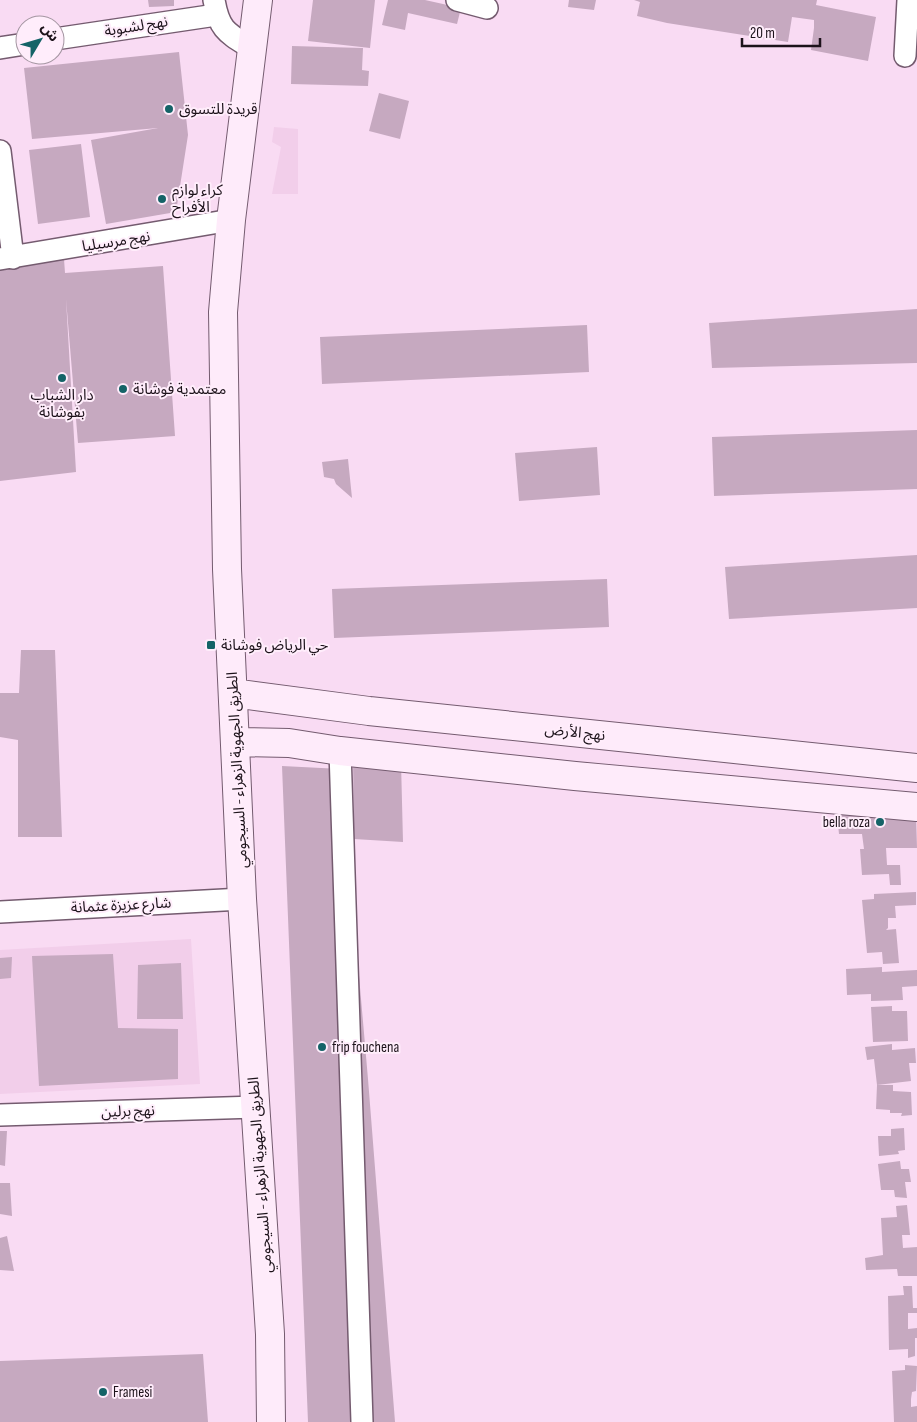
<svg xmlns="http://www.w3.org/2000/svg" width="917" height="1422" viewBox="0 0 917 1422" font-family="'Sofia Sans Condensed','Noto Sans Arabic',sans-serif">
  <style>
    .built { fill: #f2ceea }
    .building { fill: #c6a9c0 }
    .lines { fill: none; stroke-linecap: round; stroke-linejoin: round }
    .street-casing { stroke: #745b6f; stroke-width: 24 }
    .secondary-casing { stroke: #745b6f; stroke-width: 30 }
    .street { stroke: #fff; stroke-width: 21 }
    .secondary { stroke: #feebfa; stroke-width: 28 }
    .poi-dot { fill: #146367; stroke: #ffedfb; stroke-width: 2 }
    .labels { text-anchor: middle; stroke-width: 4; stroke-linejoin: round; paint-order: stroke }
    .street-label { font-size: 15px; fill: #1c121a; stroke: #ffedfb }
    .poi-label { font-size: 15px; fill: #1c121a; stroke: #ffedfb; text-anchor: start }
  </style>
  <rect width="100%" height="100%" fill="#f9dbf3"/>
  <path class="built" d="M 274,127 L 298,129 L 298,194 L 272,194 L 281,147 L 272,142 Z
    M 191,939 L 200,1084 L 0,1094 L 0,950 Z"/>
  <path class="building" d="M 148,0 L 174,0 L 174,6 L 149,7 Z
    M 313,0 L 375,0 L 370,48 L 308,41 Z
    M 388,0 L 425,0 L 461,8 L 457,24 L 408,13 L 405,30 L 382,25 Z
    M 569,0 L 596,0 L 594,10 L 568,7 Z
    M 634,0 L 817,0 L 816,5 L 876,17 L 868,61 L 811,50 L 814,28 L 814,20 L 792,17 L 788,42 L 667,23 L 637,16 L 640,2 Z
    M 292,46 L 363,48 L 362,70 L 369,71 L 368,86 L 291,84 Z
    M 179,52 L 188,135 L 176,212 L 106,224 L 91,140 L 158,128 L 32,139 L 24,68 Z
    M 379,93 L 409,101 L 400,139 L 369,131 Z
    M 81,144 L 90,217 L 38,224 L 29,150 Z
    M 64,259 L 65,273 L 163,266 L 175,436 L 78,443 L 66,299 L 76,472 L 0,481 L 0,266 Z
    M 917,309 L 917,363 L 712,368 L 709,323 Z
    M 587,325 L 589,372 L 322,384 L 320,337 Z
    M 917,430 L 917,489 L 714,496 L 712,437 Z
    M 597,447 L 600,495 L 519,501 L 515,453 Z
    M 348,459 L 352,498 L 336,484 L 334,479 L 324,477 L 322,462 Z
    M 917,555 L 917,608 L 729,619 L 725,567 Z
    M 607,579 L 609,627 L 334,638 L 332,589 Z
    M 21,650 L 55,650 L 62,837 L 18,837 L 18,740 L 0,737 L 0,693 L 19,693 Z
    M 353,757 L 401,762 L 403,842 L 354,839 Z
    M 282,766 L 341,769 L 368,1079 L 395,1422 L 308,1422 Z
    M 837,815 L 916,815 L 917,848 L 886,848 L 887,865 L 900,865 L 901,885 L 890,885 L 889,874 L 862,875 L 860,849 L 864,849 L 862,834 L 839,834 Z
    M 916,892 L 916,905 L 895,906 L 896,918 L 888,918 L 888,928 L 886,930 L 896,929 L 899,963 L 883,964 L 882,952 L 867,953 L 862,900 L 874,899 L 874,894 Z
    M 113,954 L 118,1028 L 178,1029 L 178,1079 L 39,1086 L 32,956 Z
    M 12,957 L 11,978 L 0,979 L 0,958 Z
    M 181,963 L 183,1019 L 137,1019 L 138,965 Z
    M 882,967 L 882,972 L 917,970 L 917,986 L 902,987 L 903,1000 L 871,1001 L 871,994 L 847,995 L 846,969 Z
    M 892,1006 L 892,1011 L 907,1011 L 908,1041 L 873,1042 L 871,1007 Z
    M 892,1044 L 892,1050 L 915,1048 L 916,1063 L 909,1063 L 911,1081 L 877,1085 L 874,1059 L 867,1060 L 865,1047 Z
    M 877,1085 L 893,1085 L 893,1091 L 911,1092 L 912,1115 L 901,1116 L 902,1113 L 890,1113 L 890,1110 L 876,1109 Z
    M 904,1128 L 905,1150 L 898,1151 L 899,1154 L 879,1156 L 878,1136 L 891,1136 L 891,1129 Z
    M 0,1131 L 7,1131 L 5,1166 L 0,1165 Z
    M 900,1161 L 901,1169 L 909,1169 L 911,1182 L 905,1182 L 907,1198 L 895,1197 L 894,1190 L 881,1190 L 878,1164 Z
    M 0,1183 L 10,1183 L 12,1216 L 0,1214 Z
    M 907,1205 L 910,1235 L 902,1235 L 903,1248 L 917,1247 L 917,1276 L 898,1276 L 897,1269 L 866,1270 L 865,1258 L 883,1255 L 881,1218 L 897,1217 L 896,1206 Z
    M 7,1236 L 14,1271 L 0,1270 L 0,1238 Z
    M 903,1286 L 912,1286 L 913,1308 L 917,1308 L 917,1313 L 908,1313 L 908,1329 L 917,1328 L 917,1338 L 915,1338 L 915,1356 L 908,1358 L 908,1349 L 889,1350 L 888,1296 L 904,1295 Z
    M 203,1354 L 208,1422 L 0,1422 L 0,1361 Z
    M 905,1365 L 917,1366 L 916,1391 L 912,1392 L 911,1399 L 911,1407 L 917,1406 L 917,1422 L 894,1422 L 892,1371 L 905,1370 Z"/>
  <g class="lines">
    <defs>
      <path id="street" d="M 214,0 C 219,30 227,33 251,48
        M 457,0 L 487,8
        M 55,39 L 216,15
        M 0,48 L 25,44
        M 905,56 L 908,0
        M 0,151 L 13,258
        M 0,259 L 231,220
        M 340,751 L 362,1422
        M 0,912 L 242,899
        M 0,1115 L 256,1107"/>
      <path id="secondary" d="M 258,0 L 231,220 L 223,312 L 227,569 L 242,899 L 270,1334 L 271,1422
        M 233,693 L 369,711 L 917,768
        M 236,742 L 289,743 L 340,751 L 575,776 L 917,807"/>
    </defs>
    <use href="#street" class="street-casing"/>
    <use href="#secondary" class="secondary-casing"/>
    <use href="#street" class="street"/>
    <use href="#secondary" class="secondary"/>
  </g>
  <g class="poi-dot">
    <circle cx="169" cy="109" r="5"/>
    <circle cx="162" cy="199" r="5"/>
    <circle cx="62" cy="378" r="5"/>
    <circle cx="123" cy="389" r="5"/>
    <rect x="206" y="640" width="10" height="10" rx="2.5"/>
    <circle cx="880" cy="822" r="5"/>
    <circle cx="322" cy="1047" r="5"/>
    <circle cx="103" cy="1392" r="5"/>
  </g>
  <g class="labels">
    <g class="street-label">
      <text transform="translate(136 26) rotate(-9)" y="5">نهج لشبوبة</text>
      <text transform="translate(116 241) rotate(-9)" y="5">نهج مرسيليا</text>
      <text transform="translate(575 732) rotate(6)" y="5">نهج الأرض</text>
      <text transform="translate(237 770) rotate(-93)" y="5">الطريق الجهوية الزهراء - السيجومي</text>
      <text transform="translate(121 905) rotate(-3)" y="5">شارع عزيزة عثمانة</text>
      <text transform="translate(128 1111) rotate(-2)" y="5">نهج برلين</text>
      <text transform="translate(260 1175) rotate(-94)" y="5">الطريق الجهوية الزهراء - السيجومي</text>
    </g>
    <g class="poi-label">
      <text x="179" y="114">قريدة للتسوق</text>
      <text x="172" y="195">كراء لوازم<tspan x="172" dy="17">الأفراح</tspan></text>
      <text x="133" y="394">معتمدية فوشانة</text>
      <text x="62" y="400" text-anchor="middle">دار الشباب<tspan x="62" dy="17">بفوشانة</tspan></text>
      <text x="221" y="650">حي الرياض فوشانة</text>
      <text x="870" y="827" text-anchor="end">bella roza</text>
      <text x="332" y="1052">frip fouchena</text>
      <text x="113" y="1397">Framesi</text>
    </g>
  </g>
  <g transform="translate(40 40) rotate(52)"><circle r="24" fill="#ffedfb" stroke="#a495a1"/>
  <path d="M0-4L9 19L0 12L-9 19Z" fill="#146367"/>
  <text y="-8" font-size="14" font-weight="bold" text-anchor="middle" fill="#1c121a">ش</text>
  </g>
  <path d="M742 38v8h78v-8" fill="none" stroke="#1c121a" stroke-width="2.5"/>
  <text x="750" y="38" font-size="15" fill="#1c121a" stroke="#ffedfb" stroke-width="4" paint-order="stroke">20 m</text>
</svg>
